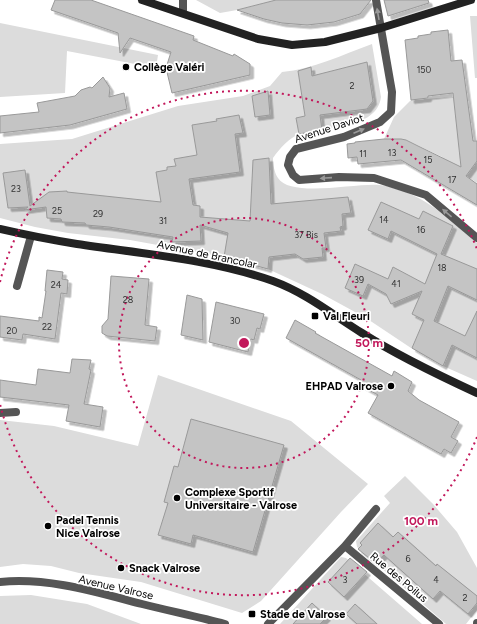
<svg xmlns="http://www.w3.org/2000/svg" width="477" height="624" viewBox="0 0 477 624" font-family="Figtree,sans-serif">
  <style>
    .green { fill: #dcdcdc }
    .building { fill: #c4c4c4; stroke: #999; filter: url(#shadow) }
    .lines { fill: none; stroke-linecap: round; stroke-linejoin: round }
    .street { stroke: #555; stroke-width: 8 }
    .secondary { stroke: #222; stroke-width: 8 }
    .oneway { fill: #999 }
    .ring { fill: none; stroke: #c2185b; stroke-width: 2; stroke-dasharray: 2 4 }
    .poi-dot { fill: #000; stroke: #fff; stroke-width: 1.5 }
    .labels { text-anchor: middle; stroke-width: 3.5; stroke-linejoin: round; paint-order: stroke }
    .number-label { font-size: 9px; fill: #313131 }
    .poi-label { font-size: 11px; font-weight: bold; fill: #000; stroke: #fff; text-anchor: start }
    .street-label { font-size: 11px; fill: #000; stroke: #fff }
    .centre { fill: #c2185b; stroke: #fff; stroke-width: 2 }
    .ring-label { font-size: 12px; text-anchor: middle; font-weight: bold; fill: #c2185b; stroke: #fff; stroke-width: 3.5; stroke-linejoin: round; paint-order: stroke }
  </style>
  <defs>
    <filter id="shadow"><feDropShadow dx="3.5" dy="3.5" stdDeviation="0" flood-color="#0004"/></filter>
  </defs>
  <rect width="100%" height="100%" fill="#fff"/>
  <path class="green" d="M 196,0 L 276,0 L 237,10 L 220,13 Z
    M 470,16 L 477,16 L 477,78 L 475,78 Z
    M 0,23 L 158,55 L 156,68 L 67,51 L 65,93 L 0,97 Z
    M 372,44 L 381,97 C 377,130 324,126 300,134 C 290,137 279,149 273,158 C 273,164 274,172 278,178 C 290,198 356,183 379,185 C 385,185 393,188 399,190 C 430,199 453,223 477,243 L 477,381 L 443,366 L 411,348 L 366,318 L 322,294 L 268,269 L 224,257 L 130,240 L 68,233 L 35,227 L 0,218 L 0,144 L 72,139 L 178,106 L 243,96 L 270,86 L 282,72 C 313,69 342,55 372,44 Z
    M 454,97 L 475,164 L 477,161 L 477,183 L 447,163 L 442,157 L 406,140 L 384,139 L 394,117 L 411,100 Z
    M 158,375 L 291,421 L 368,484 L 341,512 L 261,601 L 242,613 L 141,582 L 79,573 L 51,566 L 23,564 L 0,567 L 0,420 L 54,426 L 138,446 Z
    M 405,476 L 433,504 L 457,532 L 477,568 L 477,610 L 466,624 L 446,624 L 357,547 L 356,541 L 390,503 L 384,496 Z
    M 341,557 L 346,558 L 422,624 L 280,624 Z
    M 31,595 L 87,604 L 141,624 L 0,624 L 0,596 Z"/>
  <path class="building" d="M 55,0 L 91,0 L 194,36 L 193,40 L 233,56 L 234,54 L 250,64 L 250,75 L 172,93 L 166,68 L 171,52 L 130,38 L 120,53 L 118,33 L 51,10 Z
    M 276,0 L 371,0 L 360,14 L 334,22 L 307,25 L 282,23 L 264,19 L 237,10 Z
    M 384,0 L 428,0 L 429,3 L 388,16 Z
    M 448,30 L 451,61 L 462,60 L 473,141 L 477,141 L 477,161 L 466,176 L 477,184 L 477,205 L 401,160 L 358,164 L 357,157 L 348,158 L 347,144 L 355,143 L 355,142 L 384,139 L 401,139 L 406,140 L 418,146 L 461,167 L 453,93 L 428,96 L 428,98 L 411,100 L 405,40 L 418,38 L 418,36 L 431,34 L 431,32 Z
    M 367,62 L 373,101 L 367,109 L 320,115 L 322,130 L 299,134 L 296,118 L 305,116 L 298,71 L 311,67 L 312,76 Z
    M 103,77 L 110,88 L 109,97 L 124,93 L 127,109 L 70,125 L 0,133 L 0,116 L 39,112 L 37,103 L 75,96 L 81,90 L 90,87 L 92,88 Z
    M 268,91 L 270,115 L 255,117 L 252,96 Z
    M 239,115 L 243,133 L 235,134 L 240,172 L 189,179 L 193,205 L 200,206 L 200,217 L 250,221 L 253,160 L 269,158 L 271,204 L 348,197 L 351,213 L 342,214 L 343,226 L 340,227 L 341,231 L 324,233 L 326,248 L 322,248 L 323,257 L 303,259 L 295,254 L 269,257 L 268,269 L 224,257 L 228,233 L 200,225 L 201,241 L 172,242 L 173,237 L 109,227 L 86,225 L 85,223 L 62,222 L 61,219 L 47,218 L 46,207 L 24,210 L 28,207 L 8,208 L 3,173 L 25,170 L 30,206 L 49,192 L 67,191 L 67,192 L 161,202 L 156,172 L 167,170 L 167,167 L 176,166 L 174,159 L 197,155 L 192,125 L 217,121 L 216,119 Z
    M 381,202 L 419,219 L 423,211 L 453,226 L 441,254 L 477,269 L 477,300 L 448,286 L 434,321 L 465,336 L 477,311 L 477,358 L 452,345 L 443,366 L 412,348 L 424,320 L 412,314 L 422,291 L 391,304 L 386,294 L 368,284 L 363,296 L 345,288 L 355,264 L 388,279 L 393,267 L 425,284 L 437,254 L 391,231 L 388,239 L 368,230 Z
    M 47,270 L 63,272 L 62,279 L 68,280 L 67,294 L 61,293 L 55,339 L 23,334 L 22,340 L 0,337 L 0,316 L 39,321 L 39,317 L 42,318 L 46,291 L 45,291 Z
    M 111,276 L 149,279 L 145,325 L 157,327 L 155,341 L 107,336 L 102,333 L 102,326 L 108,319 Z
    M 187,295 L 202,299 L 203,340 L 181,335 Z
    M 216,302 L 264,314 L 260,329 L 257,328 L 254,340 L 251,339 L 248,352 L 209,342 Z
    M 295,320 L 316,332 L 315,333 L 392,376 L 394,371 L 412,382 L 408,391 L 419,400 L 459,422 L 451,437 L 458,441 L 451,453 L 444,449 L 441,454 L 368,413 L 378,395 L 358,384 L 361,380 L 286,338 Z
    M 72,359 L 91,360 L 89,369 L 91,370 L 84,404 L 103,407 L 100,427 L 66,421 L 69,405 L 0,397 L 0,380 L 36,385 L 38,369 L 70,373 Z
    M 191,419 L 284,445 L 253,552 L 193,535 L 191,544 L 158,535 L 168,503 L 164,502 L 174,466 L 178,467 Z
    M 378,523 L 393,537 L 398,532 L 436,566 L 437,564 L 477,596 L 477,603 L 468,614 L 440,591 L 433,599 L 384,555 L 375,563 L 358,549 L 362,545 L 360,543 Z
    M 350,558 L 367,572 L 344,597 L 328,582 Z
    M 312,603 L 327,617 L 320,624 L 293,624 Z
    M 355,604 L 377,624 L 357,624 L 346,614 Z"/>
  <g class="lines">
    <path class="street" d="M 376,0 L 392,92 L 391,112 L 380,122 L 344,137 L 296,149 L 290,157 L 288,165 L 293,175 L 299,180 L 339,177 L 374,178 L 426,195 L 477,238
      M 183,13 L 183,0
      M 17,286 L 31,236
      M 0,413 L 16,412
      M 345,546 L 439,624
      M 0,582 C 47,577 96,592 142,604 C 170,611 198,617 225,624
      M 268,624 L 345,546 L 376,509
      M 477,624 L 477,623"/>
    <path class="secondary" d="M 142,0 L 258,39 L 292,45 L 325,42 L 381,28 L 471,0
      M 0,229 C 26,235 51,240 77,244 C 143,254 210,259 273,281 C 306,293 333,315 362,333 C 398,356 438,375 477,393"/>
  </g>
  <defs><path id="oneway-solid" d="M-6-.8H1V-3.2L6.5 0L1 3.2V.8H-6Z"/></defs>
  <g class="oneway">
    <use href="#oneway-solid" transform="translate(378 14) rotate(-100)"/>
    <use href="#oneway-solid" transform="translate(359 131) rotate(-23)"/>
    <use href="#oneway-solid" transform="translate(326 178) rotate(176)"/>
    <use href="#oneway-solid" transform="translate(447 213) rotate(-140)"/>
  </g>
  <g class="ring">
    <circle cx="244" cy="343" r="125"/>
    <path d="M477 437A251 251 0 0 1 0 404M0 282A251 251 0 0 1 477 249"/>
  </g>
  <g class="poi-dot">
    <circle cx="126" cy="67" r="4"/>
    <rect x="311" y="312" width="8" height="8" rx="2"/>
    <circle cx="391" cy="386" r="4"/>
    <circle cx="177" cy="498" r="4"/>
    <circle cx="48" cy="526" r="4"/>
    <circle cx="121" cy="568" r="4"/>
    <rect x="248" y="610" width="8" height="8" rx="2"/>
  </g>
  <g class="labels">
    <g class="number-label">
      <text x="424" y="73">150</text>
      <text x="352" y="89">2</text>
      <text x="392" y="156">13</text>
      <text x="363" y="157">11</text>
      <text x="428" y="163">15</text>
      <text x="452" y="183">17</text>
      <text x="16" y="192">23</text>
      <text x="57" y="214">25</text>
      <text x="98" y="217">29</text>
      <text x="384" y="223">14</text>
      <text x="163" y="224">31</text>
      <text x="421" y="233">16</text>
      <text x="306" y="238">37 Bis</text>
      <text x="442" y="271">18</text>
      <text x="359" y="283">39</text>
      <text x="396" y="287">41</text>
      <text x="56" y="288">24</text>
      <text x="128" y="303">28</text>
      <text x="235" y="324">30</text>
      <text x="47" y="330">22</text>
      <text x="12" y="334">20</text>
      <text x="408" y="562">6</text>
      <text x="345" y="583">3</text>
      <text x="436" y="583">4</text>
      <text x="465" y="601">2</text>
    </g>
    <g class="poi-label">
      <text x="134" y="71">Collège Valéri</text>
      <text x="323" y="320">Val Fleuri</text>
      <text x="383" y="390" text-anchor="end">EHPAD Valrose</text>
      <text x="185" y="496">Complexe Sportif<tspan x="185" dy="13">Universitaire - Valrose</tspan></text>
      <text x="56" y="524">Padel Tennis<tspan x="56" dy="13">Nice Valrose</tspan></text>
      <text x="129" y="572">Snack Valrose</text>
      <text x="260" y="618">Stade de Valrose</text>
    </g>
    <g class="street-label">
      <text transform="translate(329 128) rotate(-18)" y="4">Avenue Daviot</text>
      <text transform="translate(207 254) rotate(12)" y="4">Avenue de Brancolar</text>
      <text transform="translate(399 577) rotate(40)" y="4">Rue des Poilus</text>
      <text transform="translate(116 587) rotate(13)" y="4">Avenue Valrose</text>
    </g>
  </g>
  <circle cx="244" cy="343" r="6" class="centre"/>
  <g class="ring-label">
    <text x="369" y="347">50 m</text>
    <text x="421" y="525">100 m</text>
  </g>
</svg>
